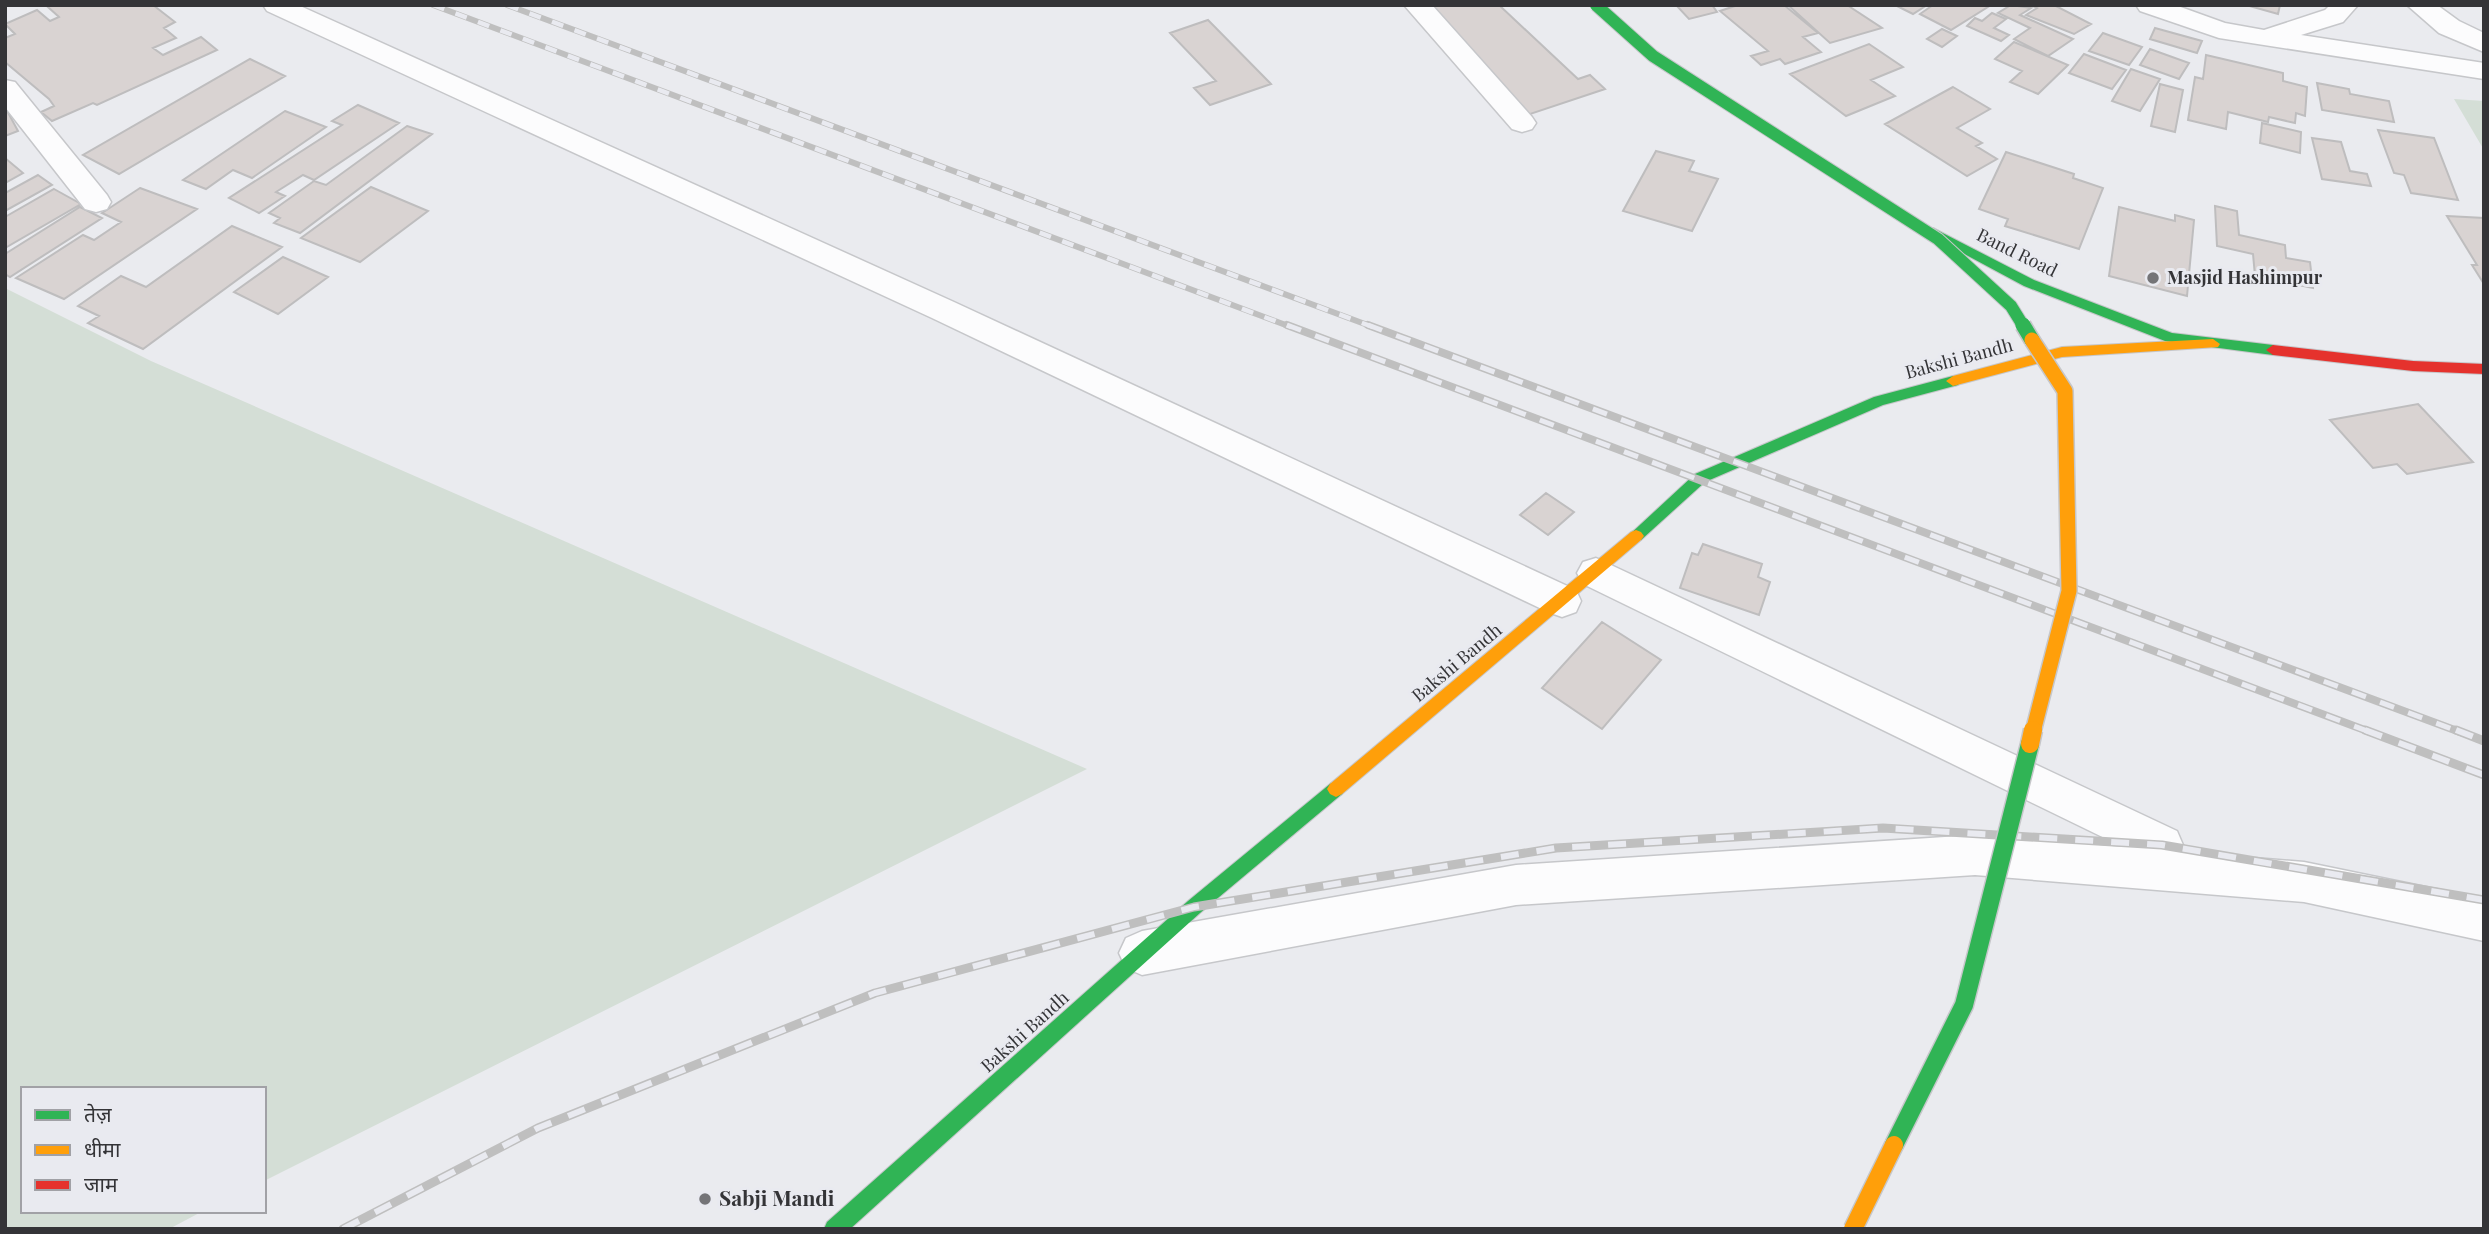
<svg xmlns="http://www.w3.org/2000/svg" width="2489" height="1234" viewBox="0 0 2489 1234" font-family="'Playfair Display','Noto Sans Devanagari',serif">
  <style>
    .green { fill: #d4ded6 }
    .building { fill: #d9d3d2; stroke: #bebdbe; stroke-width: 2 }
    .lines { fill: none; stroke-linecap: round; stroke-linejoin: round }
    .street-casing { stroke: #c6c7ca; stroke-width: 3 }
    .fast-casing { stroke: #c6c7ca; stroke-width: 2 }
    .slow-casing { stroke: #c6c7ca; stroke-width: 2 }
    .jam-casing { stroke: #c6c7ca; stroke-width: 2 }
    .street { fill: #fcfcfd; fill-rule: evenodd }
    .fast { fill: #30b455; fill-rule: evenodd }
    .slow { fill: #ff9f0a; fill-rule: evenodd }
    .jam { fill: #e5322d; fill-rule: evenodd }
    .rail-far2-casing { stroke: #bfbfbf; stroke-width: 6 }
    .rail-far1-casing { stroke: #bfbfbf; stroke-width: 8 }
    .rail-casing { stroke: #bfbfbf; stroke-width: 9 }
    .rail-far2 { stroke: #e9eaf0; stroke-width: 4.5; stroke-dasharray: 12; stroke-linecap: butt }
    .rail-far1 { stroke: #e9eaf0; stroke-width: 5; stroke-dasharray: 15; stroke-linecap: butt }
    .rail { stroke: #e9eaf0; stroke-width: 6; stroke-dasharray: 18; stroke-linecap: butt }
    .fast-bridge-far2-casing { stroke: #c6c7ca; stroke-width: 14; stroke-linecap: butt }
    .fast-bridge-far1-casing { stroke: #c6c7ca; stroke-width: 18; stroke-linecap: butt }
    .fast-bridge-casing { stroke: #c6c7ca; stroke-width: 21; stroke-linecap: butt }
    .slow-bridge-far1-casing { stroke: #c6c7ca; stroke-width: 18; stroke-linecap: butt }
    .slow-bridge-casing { stroke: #c6c7ca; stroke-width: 21; stroke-linecap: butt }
    .fast-bridge-far2 { stroke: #30b455; stroke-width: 12 }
    .fast-bridge-far1 { stroke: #30b455; stroke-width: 15 }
    .fast-bridge { stroke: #30b455; stroke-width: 18 }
    .slow-bridge-far1 { stroke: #ff9f0a; stroke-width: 15 }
    .slow-bridge { stroke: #ff9f0a; stroke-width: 18 }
    .poi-dot { fill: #747477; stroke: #e9eaf0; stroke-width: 2.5 }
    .labels { text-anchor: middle; stroke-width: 6; stroke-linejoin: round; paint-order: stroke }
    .street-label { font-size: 18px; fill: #343437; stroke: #e9eaf0 }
    .poi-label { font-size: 18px; font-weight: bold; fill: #343437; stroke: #e9eaf0; text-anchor: start }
    .near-poi-label { font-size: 21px; font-weight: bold; fill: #343437; stroke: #e9eaf0; text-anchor: start }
  </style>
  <rect width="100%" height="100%" fill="#eaebef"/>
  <path class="green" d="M 2454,99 L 2484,101 L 2484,150 Z
    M 5,288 L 151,361 L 1087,769 L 264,1181 L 264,1089 L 23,1089 L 23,1211 L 203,1211 L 169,1229 L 5,1229 Z"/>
  <path class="building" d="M 51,5 L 153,5 L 175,22 L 164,28 L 176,38 L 153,48 L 163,55 L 201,37 L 217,50 L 97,105 L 93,103 L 52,121 L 41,112 L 54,106 L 49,99 L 5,62 L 5,38 L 15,34 L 5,24 L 37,10 L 50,21 L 59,17 L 48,7 Z
    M 1410,5 L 1499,5 L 1578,79 L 1590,75 L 1605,89 L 1521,117 Z
    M 1676,5 L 1712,5 L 1717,12 L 1689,19 Z
    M 1738,5 L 1784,5 L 1818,33 L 1803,37 L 1821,52 L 1785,64 L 1780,59 L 1761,65 L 1751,56 L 1768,51 L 1720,11 Z
    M 1788,5 L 1847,5 L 1882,28 L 1830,43 Z
    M 1895,5 L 1927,5 L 1913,14 Z
    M 1933,5 L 1991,5 L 1951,30 L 1920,14 Z
    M 2011,5 L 2031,8 L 2020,15 L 2073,39 L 2048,56 L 2014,39 L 2030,28 L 1998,13 Z
    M 2031,5 L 2054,5 L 2091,24 L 2074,34 L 2026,15 L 2037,8 Z
    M 2246,5 L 2280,5 L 2278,14 Z
    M 1992,13 L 2006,19 L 1994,28 L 2009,35 L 2001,41 L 1967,26 L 1975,18 L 1982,21 Z
    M 1208,20 L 1271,84 L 1210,105 L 1194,88 L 1216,81 L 1170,33 Z
    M 2155,28 L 2202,41 L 2197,53 L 2150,39 Z
    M 1942,29 L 1957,36 L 1942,47 L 1927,39 Z
    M 2103,33 L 2142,47 L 2129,65 L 2089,51 Z
    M 2014,42 L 2068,65 L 2038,94 L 2010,82 L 2022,71 L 1995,59 Z
    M 1869,44 L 1903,67 L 1871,80 L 1895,96 L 1846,116 L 1790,74 Z
    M 2150,49 L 2189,63 L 2179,79 L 2140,65 Z
    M 2084,54 L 2126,70 L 2112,89 L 2069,73 Z
    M 2206,55 L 2283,73 L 2283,81 L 2307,87 L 2305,116 L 2296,113 L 2295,123 L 2269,117 L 2268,122 L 2228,112 L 2226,129 L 2188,120 L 2195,77 L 2203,79 Z
    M 250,59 L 285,76 L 119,174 L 83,155 Z
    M 2131,69 L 2160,79 L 2140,111 L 2112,101 Z
    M 2317,83 L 2349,89 L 2350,94 L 2389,101 L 2394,122 L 2322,110 Z
    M 2160,84 L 2183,90 L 2175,132 L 2151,126 Z
    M 1953,87 L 1990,109 L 1957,128 L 1982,143 L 1976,146 L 1997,159 L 1967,176 L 1885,124 Z
    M 358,105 L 399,123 L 314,180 L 303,175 L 276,192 L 285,196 L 259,213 L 229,198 L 342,125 L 332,121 Z
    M 5,107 L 18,131 L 5,136 Z
    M 285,111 L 326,127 L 252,178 L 233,170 L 206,189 L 183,180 Z
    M 2262,123 L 2301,132 L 2300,153 L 2260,143 Z
    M 407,126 L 432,134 L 300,233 L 274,223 L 280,218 L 269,213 L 314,181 L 326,185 Z
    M 2378,130 L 2434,138 L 2458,200 L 2411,193 L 2404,175 L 2394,173 Z
    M 2312,138 L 2341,142 L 2350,171 L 2367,174 L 2371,186 L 2322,179 Z
    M 1656,151 L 1694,161 L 1689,171 L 1718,179 L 1692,231 L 1623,211 Z
    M 2006,152 L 2074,174 L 2073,178 L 2103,188 L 2079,249 L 2005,226 L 2008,219 L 1979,209 Z
    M 5,158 L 23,173 L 5,183 Z
    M 38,175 L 52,185 L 5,211 L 5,193 Z
    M 371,187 L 428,211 L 360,262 L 301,238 Z
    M 140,188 L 197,209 L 64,299 L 16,278 L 83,235 L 94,240 L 121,222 L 102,213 Z
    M 54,189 L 81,204 L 5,248 L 5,217 Z
    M 2215,206 L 2237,211 L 2239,235 L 2285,245 L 2286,258 L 2310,262 L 2313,288 L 2255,276 L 2253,254 L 2217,246 Z
    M 80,207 L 102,218 L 10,277 L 5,274 L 5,254 Z
    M 2119,207 L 2175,221 L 2175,215 L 2194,220 L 2187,296 L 2109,276 Z
    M 2447,216 L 2484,218 L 2484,284 L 2472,265 L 2477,265 Z
    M 232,226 L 282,247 L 143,349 L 88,323 L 99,316 L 78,306 L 121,276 L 146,287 Z
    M 283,257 L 328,277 L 278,314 L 234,292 Z
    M 2418,404 L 2473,462 L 2407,474 L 2397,464 L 2373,468 L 2330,420 Z
    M 1546,493 L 1574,512 L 1548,535 L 1520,515 Z
    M 1703,544 L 1762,564 L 1758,577 L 1770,582 L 1759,615 L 1680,588 L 1692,553 L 1698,555 Z
    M 1602,622 L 1661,660 L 1602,729 L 1542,688 Z"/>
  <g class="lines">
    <defs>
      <path id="street" d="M 263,5 L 298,5 L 954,302 L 1576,590 L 1581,601 L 1576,612 L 1562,617 L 1548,612 L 932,318 L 267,11 Z
        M 1404,5 L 1432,5 L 1532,117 L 1536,123 L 1532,129 L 1522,132 L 1512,129 Z
        M 2136,5 L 2175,5 L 2225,23 L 2264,30 L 2325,10 L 2330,5 L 2358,5 L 2343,22 L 2301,35 L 2484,63 L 2484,79 L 2219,38 L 2140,11 Z
        M 2407,5 L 2437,5 L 2459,21 L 2484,33 L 2484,52 L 2439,33 Z
        M 5,80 L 15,82 L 107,195 L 111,202 L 107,209 L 96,212 L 85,209 L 5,107 Z
        M 1596,558 L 2177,831 L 2183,845 L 2180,852 L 2304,862 L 2484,899 L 2484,941 L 2304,902 L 1975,875 L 1516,905 L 1142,975 L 1126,968 L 1119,953 L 1126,938 L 1142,931 L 1516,865 L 1975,835 L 2123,847 L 1583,584 L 1577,573 L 1583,562 Z"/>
      <path id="fast" d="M 1933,228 L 2034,280 L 2172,333 L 2273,345 L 2280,350 L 2273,355 L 2165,341 L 2024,286 L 1929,235 L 1927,232 Z
        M 1953,376 L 1960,381 L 1958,385 L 1883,405 L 1705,482 L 1641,540 L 1631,540 L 1628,536 L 1695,474 L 1874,397 Z
        M 1336,781 L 1342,784 L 1345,789 L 1342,794 L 1200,913 L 850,1229 L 824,1229 L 827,1222 L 1188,901 L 1330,784 Z"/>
      <path id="slow" d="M 2213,339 L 2220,344 L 2218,347 L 2062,357 L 1953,386 L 1946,381 L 1953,376 L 2062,347 Z
        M 1636,530 L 1641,532 L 1644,536 L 1641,540 L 1342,794 L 1336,797 L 1330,794 L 1327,789 L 1330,784 L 1631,532 Z"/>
      <path id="jam" d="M 2273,345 L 2413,361 L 2484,364 L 2484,374 L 2413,371 L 2273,355 L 2266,350 Z"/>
    </defs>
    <use href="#street" class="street-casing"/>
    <use href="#fast" class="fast-casing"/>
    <use href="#slow" class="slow-casing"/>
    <use href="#jam" class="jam-casing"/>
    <use href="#street" class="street"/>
    <use href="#fast" class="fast"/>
    <use href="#slow" class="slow"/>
    <use href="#jam" class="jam"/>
    <defs>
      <path id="rail-far2" d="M 433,5 L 1291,327
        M 507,5 L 1373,327"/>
      <path id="rail-far1" d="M 1287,325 L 2370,732
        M 1368,325 L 2460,732"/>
      <path id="rail" d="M 2365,730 L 2484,775
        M 2456,730 L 2484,741
        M 343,1229 L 538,1128 L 875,993 L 1194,907 L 1556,848 L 1883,828 L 2162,845 L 2484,900"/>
    </defs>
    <use href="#rail-far2" class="rail-far2-casing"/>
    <use href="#rail-far1" class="rail-far1-casing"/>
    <use href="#rail" class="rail-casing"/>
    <use href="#rail-far2" class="rail-far2"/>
    <use href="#rail-far1" class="rail-far1"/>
    <use href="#rail" class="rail"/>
    <defs>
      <path id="fast-bridge-far2" d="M 1596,5 L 1653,56 L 1938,239 L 2011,306 L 2024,327"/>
      <path id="fast-bridge-far1" d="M 2023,325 L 2032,340"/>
      <path id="fast-bridge" d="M 1894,1145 L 1964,1005 L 2030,744"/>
      <path id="slow-bridge-far1" d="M 2032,340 L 2065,391 L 2069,591 L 2033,732"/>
      <path id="slow-bridge" d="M 2030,744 L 2033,730
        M 1853,1229 L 1894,1145"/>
    </defs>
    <use href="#fast-bridge-far2" class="fast-bridge-far2-casing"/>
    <use href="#fast-bridge-far1" class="fast-bridge-far1-casing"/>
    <use href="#fast-bridge" class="fast-bridge-casing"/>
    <use href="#slow-bridge-far1" class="slow-bridge-far1-casing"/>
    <use href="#slow-bridge" class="slow-bridge-casing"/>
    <use href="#fast-bridge-far2" class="fast-bridge-far2"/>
    <use href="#fast-bridge-far1" class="fast-bridge-far1"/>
    <use href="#fast-bridge" class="fast-bridge"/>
    <use href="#slow-bridge-far1" class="slow-bridge-far1"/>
    <use href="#slow-bridge" class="slow-bridge"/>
  </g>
  <g class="poi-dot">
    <circle cx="2153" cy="278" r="7"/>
    <circle cx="705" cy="1199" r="7"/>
  </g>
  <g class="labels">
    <g class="street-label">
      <text transform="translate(2017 253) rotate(26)" y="6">Band Road</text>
      <text transform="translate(1959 359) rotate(-15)" y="6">Bakshi Bandh</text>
      <text transform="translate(1457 663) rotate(-40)" y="6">Bakshi Bandh</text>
      <text transform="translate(1025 1032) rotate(-42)" y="6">Bakshi Bandh</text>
    </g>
    <g class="poi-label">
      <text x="2167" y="284">Masjid Hashimpur</text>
    </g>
    <g class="near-poi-label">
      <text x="719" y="1206">Sabji Mandi</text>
    </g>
  </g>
  <rect width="2489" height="1234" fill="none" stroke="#343437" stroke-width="14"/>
  <rect x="21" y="1087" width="245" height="126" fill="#e9eaf0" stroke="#a1a1a6" stroke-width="2"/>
  <rect x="35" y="1110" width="35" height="10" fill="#30b455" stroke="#a1a1a6" stroke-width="2"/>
  <text x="84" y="1122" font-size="21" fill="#343437">तेज़</text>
  <rect x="35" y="1145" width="35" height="10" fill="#ff9f0a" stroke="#a1a1a6" stroke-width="2"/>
  <text x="84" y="1157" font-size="21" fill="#343437">धीमा</text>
  <rect x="35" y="1180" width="35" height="10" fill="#e5322d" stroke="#a1a1a6" stroke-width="2"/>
  <text x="84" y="1192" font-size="21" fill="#343437">जाम</text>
</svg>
